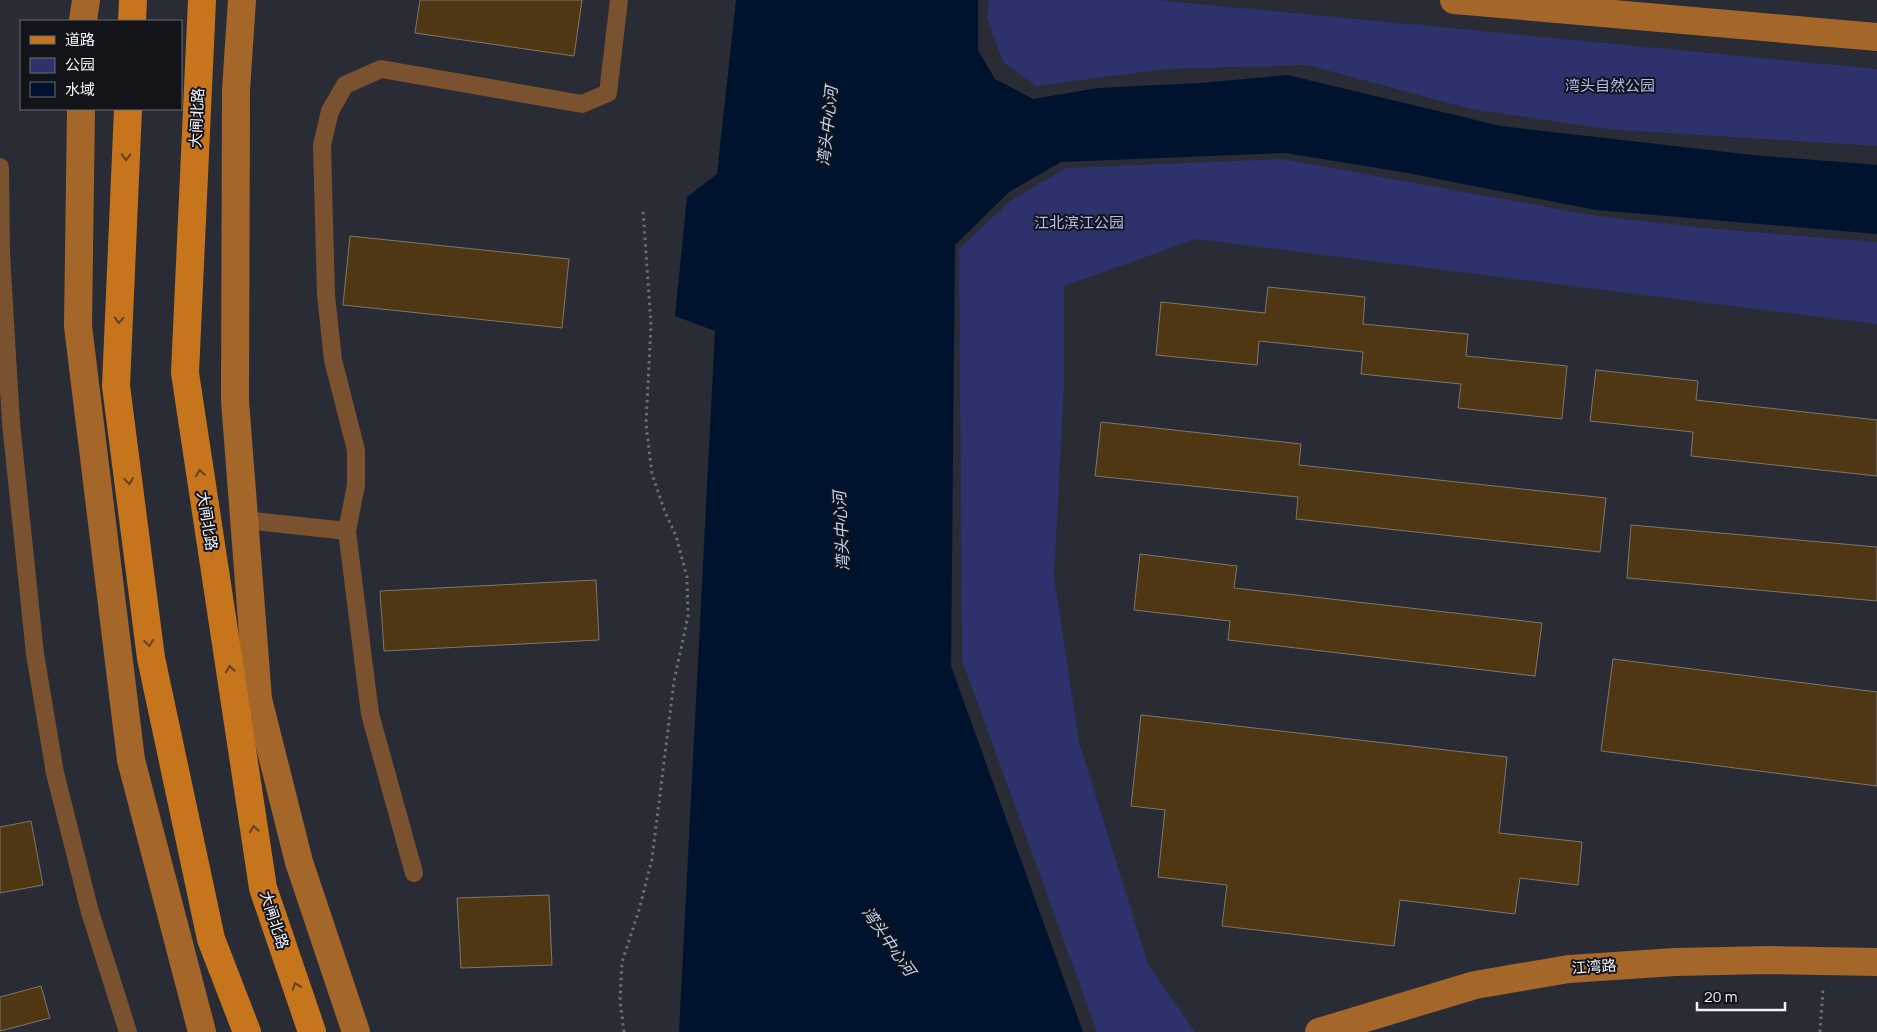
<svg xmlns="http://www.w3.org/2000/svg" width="1877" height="1032" viewBox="0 0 1877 1032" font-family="Manrope,'Noto Sans SC',sans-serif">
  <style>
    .green { fill: #2d326d }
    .water { fill: #00132e }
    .building { fill: #4e3712; stroke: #7e776c }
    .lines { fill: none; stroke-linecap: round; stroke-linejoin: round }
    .path { stroke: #6c6e77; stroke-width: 3; stroke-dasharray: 2.5 4; stroke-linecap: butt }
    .lane { stroke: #7a522f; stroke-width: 18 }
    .secondary { stroke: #a56629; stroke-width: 28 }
    .primary { stroke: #c6751d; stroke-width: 28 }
    .oneway { stroke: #64401b }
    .labels { text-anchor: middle; stroke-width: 4; stroke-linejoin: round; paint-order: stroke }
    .park-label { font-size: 15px; fill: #b2bdf5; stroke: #131419 }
    .street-label { font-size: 15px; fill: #f3f4fb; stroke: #131419 }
    .water-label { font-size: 16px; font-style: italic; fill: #bed8f8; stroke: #131419 }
  </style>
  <rect width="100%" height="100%" fill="#292b35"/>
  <path class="green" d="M 989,0 L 1157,0 L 1877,69 L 1877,146 L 1607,129 L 1471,109 L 1307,65 L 1166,69 L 1036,86 L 1003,62 L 987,18 Z
    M 1282,159 L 1597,216 L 1704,228 L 1877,242 L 1877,324 L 1196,239 L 1064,286 L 1064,384 L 1054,577 L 1079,742 L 1148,964 L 1195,1032 L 1097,1032 L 962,660 L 959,249 L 1010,201 L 1066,168 Z"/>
  <path class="water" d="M 736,0 L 978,0 L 978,50 L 995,79 L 1033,99 L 1098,88 L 1200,83 L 1287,75 L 1501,126 L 1753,155 L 1877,165 L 1877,234 L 1596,210 L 1402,172 L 1285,153 L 1061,162 L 1009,192 L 955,245 L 951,666 L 1083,1032 L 679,1032 L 715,331 L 675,316 L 687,197 L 717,174 Z"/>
  <path class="building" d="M 420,0 L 582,0 L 574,56 L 415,33 Z
    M 350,236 L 569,259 L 562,328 L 343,305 Z
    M 1268,287 L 1365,297 L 1363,324 L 1468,334 L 1466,356 L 1567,366 L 1562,419 L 1458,408 L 1461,384 L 1361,374 L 1363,352 L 1259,341 L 1257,365 L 1156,355 L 1161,302 L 1265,313 Z
    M 1596,370 L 1698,381 L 1696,400 L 1877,420 L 1877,476 L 1691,456 L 1693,432 L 1590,421 Z
    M 1101,422 L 1301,444 L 1299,465 L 1606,498 L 1600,552 L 1296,519 L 1298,497 L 1095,476 Z
    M 1631,525 L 1877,547 L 1877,601 L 1627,578 Z
    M 1140,554 L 1237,566 L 1234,588 L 1542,623 L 1535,676 L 1228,640 L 1230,621 L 1134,610 Z
    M 596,580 L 599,640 L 384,651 L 380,591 Z
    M 1613,659 L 1877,692 L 1877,786 L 1601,751 Z
    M 1141,715 L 1507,757 L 1499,833 L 1582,842 L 1578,885 L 1520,878 L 1515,914 L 1400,900 L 1394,946 L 1222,926 L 1227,885 L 1158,877 L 1165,810 L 1131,806 Z
    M 31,821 L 43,885 L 0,893 L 0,827 Z
    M 549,895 L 552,965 L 461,968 L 457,898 Z
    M 41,986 L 50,1018 L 0,1031 L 0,997 Z"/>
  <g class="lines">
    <path class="path" d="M 624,1032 L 620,1001 L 622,962 L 639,910 L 652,859 L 674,681 L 688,616 L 687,577 L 676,536 L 665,512 L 652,474 L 646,424 L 651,325 L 643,210
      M 1820,1032 L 1823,990"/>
    <path class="lane" d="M 0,167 L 1,254 L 11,423 L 35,654 L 55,773 L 90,912 L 128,1032
      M 244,520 L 347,531 L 356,485 L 356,450 L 333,360 L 326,295 L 322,145 L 330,111 L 345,85 L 381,69 L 582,104 L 608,93 L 619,0
      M 347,531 L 370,714 L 414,873"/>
    <path class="secondary" d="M 242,0 L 236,90 L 235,401 L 258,699 L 299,862 L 356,1032
      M 1454,0 L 1877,37
      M 83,21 L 86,0
      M 81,109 L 78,326 L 131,760 L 202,1032
      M 1319,1032 L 1475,985 L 1569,969 L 1675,962 L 1770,960 L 1877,962"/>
    <path class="primary" d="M 202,0 L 185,373 L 263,888 L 312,1032
      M 132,21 L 133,0
      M 128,109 L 116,386 L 151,658 L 211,939 L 247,1032"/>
  </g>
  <defs><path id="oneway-chevron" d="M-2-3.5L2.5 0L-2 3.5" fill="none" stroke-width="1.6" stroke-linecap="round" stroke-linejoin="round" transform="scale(1.25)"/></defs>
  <g class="oneway">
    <use href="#oneway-chevron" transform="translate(126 157) rotate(92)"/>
    <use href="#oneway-chevron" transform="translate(119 320) rotate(92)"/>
    <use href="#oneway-chevron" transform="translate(200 473) rotate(-99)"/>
    <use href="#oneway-chevron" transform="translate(129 481) rotate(83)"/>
    <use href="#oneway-chevron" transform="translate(149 643) rotate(83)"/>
    <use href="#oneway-chevron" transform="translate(230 669) rotate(-99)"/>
    <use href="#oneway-chevron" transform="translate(254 829) rotate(-99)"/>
    <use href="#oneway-chevron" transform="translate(296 986) rotate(-109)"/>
  </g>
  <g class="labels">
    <g class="park-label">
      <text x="1610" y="91">湾头自然公园</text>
      <text x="1079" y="228">江北滨江公园</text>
    </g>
    <g class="street-label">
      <text transform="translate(197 118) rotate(-87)" y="5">大闸北路</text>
      <text transform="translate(207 521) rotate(81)" y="5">大闸北路</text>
      <text transform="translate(274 920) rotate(72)" y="5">大闸北路</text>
      <text transform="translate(1594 967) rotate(-4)" y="5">江湾路</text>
    </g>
    <g class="water-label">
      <text transform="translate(827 126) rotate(-84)" y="6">湾头中心河</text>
      <text transform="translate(841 531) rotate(-93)" y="6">湾头中心河</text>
      <text transform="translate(889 941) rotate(55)" y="6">湾头中心河</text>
    </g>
  </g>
  <rect x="20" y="20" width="162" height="90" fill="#131419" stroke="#6d6e73"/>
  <rect x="30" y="36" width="25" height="8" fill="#c6751d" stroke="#6d6e73"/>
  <text x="65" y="45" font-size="15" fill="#f3f4fb">道路</text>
  <rect x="30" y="58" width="25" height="15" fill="#2d326d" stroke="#6d6e73"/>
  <text x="65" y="70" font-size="15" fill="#f3f4fb">公园</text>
  <rect x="30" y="82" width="25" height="15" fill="#00132e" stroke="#6d6e73"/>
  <text x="65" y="95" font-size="15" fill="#f3f4fb">水域</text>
  <path d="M1697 1002v8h88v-8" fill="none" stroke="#f3f4fb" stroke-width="2.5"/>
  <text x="1704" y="1002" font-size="15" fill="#f3f4fb" stroke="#131419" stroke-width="4" paint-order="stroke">20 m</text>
</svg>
